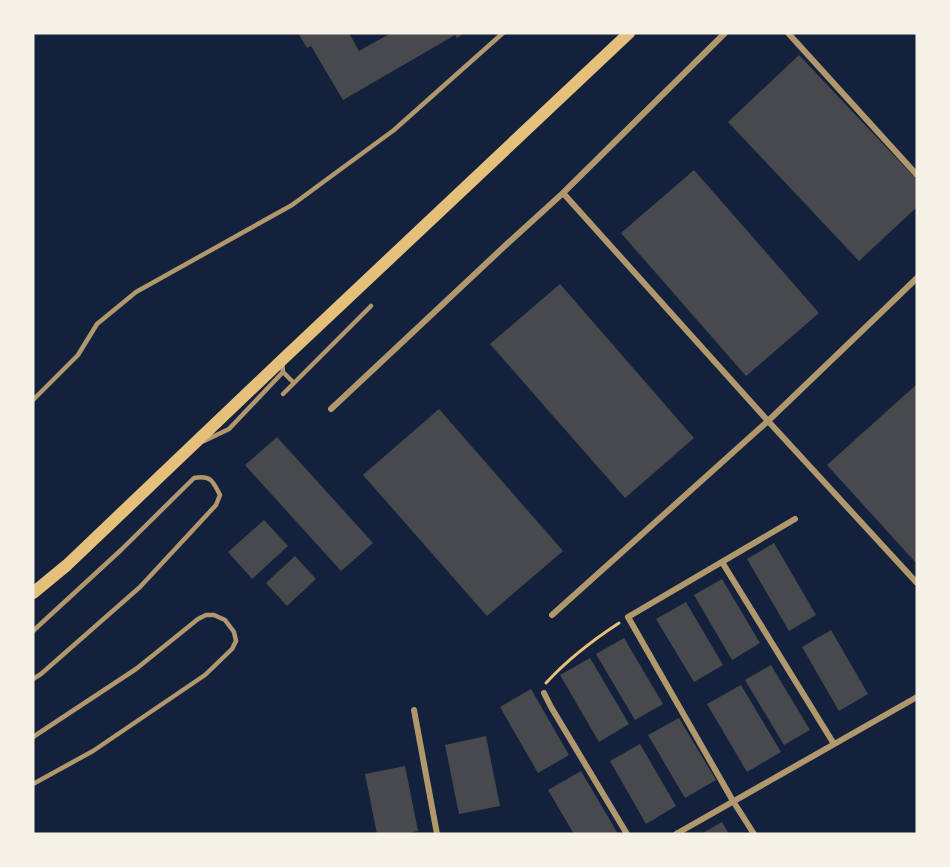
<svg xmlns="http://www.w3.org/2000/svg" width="950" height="867" viewBox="0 0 950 867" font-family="'Varela Round',sans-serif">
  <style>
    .building { fill: #48494c }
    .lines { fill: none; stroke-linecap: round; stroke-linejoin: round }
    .path { stroke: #e5c07b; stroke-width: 3 }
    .service { stroke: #b1986c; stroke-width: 4.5 }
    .minor { stroke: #b1986c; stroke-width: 6 }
    .secondary { stroke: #e5c07b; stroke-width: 12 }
  </style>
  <rect width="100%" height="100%" fill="#14213d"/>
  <path class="building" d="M 298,33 L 349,33 L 359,51 L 391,33 L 465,33 L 457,38 L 455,35 L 343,100 L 311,46 L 307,48 Z
    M 799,55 L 917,180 L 917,207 L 859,261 L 728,122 Z
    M 694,170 L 819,313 L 746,376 L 621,233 Z
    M 560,284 L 694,438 L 625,498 L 490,344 Z
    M 917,384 L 917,564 L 827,465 Z
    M 439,409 L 563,551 L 487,616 L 363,475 Z
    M 277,437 L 373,543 L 341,571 L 245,465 Z
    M 264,520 L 288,546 L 252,579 L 228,552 Z
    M 774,543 L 816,615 L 789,631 L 747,559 Z
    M 295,556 L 316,579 L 287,606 L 266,583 Z
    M 722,579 L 760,643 L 732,660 L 694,595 Z
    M 686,602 L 723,665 L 694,682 L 656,619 Z
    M 831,630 L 868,694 L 839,711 L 802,647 Z
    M 624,638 L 663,704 L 635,720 L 596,654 Z
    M 590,658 L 629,724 L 599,742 L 560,675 Z
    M 771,665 L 810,730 L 784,745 L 745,680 Z
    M 741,685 L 781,752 L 747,772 L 707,704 Z
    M 531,689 L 569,755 L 538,773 L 500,707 Z
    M 679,718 L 716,780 L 685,798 L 648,735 Z
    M 486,736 L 500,806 L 459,814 L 445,745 Z
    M 640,744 L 676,806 L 646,824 L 610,761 Z
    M 405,766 L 418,831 L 404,834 L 377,834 L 365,774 Z
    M 581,771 L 618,834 L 574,834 L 548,790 Z
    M 722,822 L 729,834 L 701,834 Z"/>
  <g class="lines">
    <path class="path" d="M 546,683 C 567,660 593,640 619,623"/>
    <path class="service" d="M 283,372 L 294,383
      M 283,394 L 371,306
      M 33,400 L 78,355 L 97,324 L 136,292 L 292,205 L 394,130 L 503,33
      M 204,441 L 229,429 L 283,372 L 282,361
      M 33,631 L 121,550 L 194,478 C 211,475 213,481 220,495 L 216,505 L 140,587 L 41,674 L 33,679
      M 33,737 L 136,669 L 198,619 L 206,615 L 214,615 L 225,620 L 234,632 L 236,641 L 232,649 L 205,675 L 93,751 L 33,784"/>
    <path class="minor" d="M 788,33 L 917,175
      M 563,193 L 768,421 L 917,583
      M 331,409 L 508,243 L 563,193 L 725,33
      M 722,562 L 834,744
      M 552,615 L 768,421 L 917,278
      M 544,693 L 551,707 L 627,834
      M 414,710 L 437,834
      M 676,834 L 917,697
      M 754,834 L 733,801 L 628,617 L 795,519"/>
    <path class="secondary" d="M 33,593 L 67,565 L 282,360 L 629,33"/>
  </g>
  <rect width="950" height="867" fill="none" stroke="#f6f1e7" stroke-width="69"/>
</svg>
